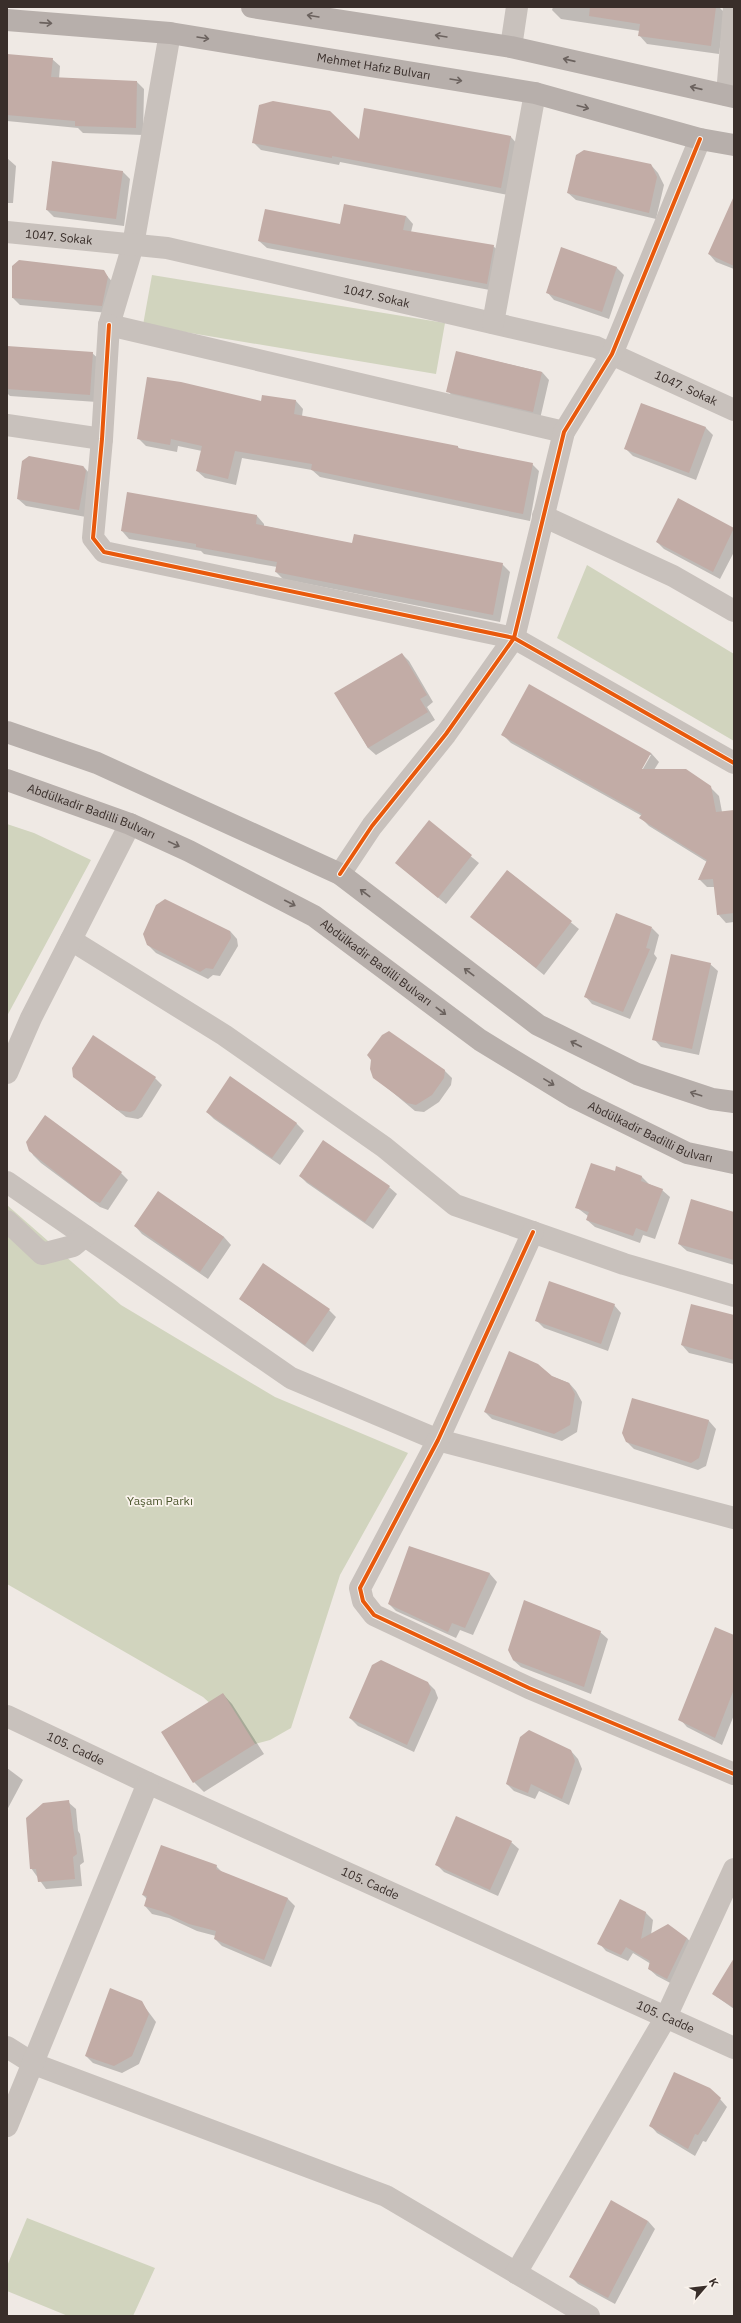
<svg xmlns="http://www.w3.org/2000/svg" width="741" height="2323" viewBox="0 0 741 2323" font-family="'IBM Plex Sans',sans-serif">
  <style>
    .green { fill: #d1d4be }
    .shadow { fill: #0003; fill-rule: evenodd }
    .building { fill: #c2aca6 }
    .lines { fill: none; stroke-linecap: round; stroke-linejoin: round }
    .minor { stroke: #c8c1bc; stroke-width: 22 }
    .major { stroke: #b7afab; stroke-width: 22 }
    .cycleway-casing { stroke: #faf3ec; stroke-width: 6 }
    .cycleway { stroke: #e8590c; stroke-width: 4 }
    .oneway { stroke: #6b625e }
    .labels { text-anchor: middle; stroke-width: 3.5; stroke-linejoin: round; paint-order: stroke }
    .street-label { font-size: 12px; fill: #392e2a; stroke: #faf3ec }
    .park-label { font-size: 12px; fill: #4c572e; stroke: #faf3ec }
  </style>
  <rect width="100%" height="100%" fill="#efe9e4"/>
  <path class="green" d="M 152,275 L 445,323 L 436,374 L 143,325 Z
    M 587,565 L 734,654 L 734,741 L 557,638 Z
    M 7,824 L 34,833 L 91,860 L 7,1016 Z
    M 7,1205 L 121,1305 L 275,1397 L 408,1453 L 340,1575 L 291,1728 L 270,1740 L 255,1744 L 203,1697 L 7,1584 Z
    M 27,2218 L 155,2268 L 133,2316 L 68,2316 L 7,2291 L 7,2266 Z"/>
  <path class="shadow" d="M 553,7 L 719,7 L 725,13 L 719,54 L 647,44 L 639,35 L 640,31 L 561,19 L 552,10 Z
    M 7,55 L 52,59 L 60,66 L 59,79 L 137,82 L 144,89 L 143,135 L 83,133 L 78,128 L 7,121 Z
    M 511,137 L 518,145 L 508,195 L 340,162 L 339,165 L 261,150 L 254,143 Z
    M 7,158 L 16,166 L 13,203 L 7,203 Z
    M 651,165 L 658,173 L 664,185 L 656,219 L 576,200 L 568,193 Z
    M 122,171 L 130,179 L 124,226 L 54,217 L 47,210 Z
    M 734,198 L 734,269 L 716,262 L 709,254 Z
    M 406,216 L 413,224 L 411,232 L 493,246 L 501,253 L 495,291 L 267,248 L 259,241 L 341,225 Z
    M 562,248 L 617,268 L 624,275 L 609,319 L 554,300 L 547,292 Z
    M 103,271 L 115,285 L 109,313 L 20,305 L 13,298 Z
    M 7,347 L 92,353 L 100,360 L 97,402 L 10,396 L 7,393 Z
    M 457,352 L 542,372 L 549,380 L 540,419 L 455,399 L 448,391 Z
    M 296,401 L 303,409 L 302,416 L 458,447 L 461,450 L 532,464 L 539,471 L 530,521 L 320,477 L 312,470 L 242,458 L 236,485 L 205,478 L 197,471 L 202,451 L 178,446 L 177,452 L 146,446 L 139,439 L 262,403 Z
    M 642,404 L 706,428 L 713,435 L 696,480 L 633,456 L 626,449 Z
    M 83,466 L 90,474 L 86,517 L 26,506 L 18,499 Z
    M 128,493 L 257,516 L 264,524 L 264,526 L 353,544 L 502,564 L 510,572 L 500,622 L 283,579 L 276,572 L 277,567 L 204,554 L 201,551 L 129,539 L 122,531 Z
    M 679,500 L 734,529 L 734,552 L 720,579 L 664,549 L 657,542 Z
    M 402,654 L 409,661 L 433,702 L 427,707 L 435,720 L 376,755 L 368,748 L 336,693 Z
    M 503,735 L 651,753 L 659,762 L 654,770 L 710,787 L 719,796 L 722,812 L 734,811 L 734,922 L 726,923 L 718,914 L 715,887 L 707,887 L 699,879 L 707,862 L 649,826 L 641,818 L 642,816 L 511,743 ZM 649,755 L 651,755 L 640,774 L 639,773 Z
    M 429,822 L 479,863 L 446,904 L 396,863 Z
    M 508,871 L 579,929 L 544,975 L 472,917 Z
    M 652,928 L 659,935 L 654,954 L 657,958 L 630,1019 L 592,1004 L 585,996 Z
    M 230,931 L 237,939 L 238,946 L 220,976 L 213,975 L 208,979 L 156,953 L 148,945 Z
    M 710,964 L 718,971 L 699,1055 L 661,1047 L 654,1039 Z
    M 372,1060 L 445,1071 L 452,1078 L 451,1085 L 439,1102 L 424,1112 L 415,1111 L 379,1081 Z
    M 74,1076 L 155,1078 L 162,1085 L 142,1117 L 138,1119 L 126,1117 Z
    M 207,1112 L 296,1123 L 304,1131 L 280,1165 L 214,1119 Z
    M 27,1142 L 121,1173 L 128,1180 L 108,1210 L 100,1207 L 41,1163 L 33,1155 Z
    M 324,1142 L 389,1187 L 397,1194 L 373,1229 L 307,1183 L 300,1176 Z
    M 617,1168 L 642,1177 L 649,1184 L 662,1190 L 670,1197 L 655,1239 L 643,1235 L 640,1243 L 595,1227 L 587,1220 L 588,1216 L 576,1207 L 615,1172 Z
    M 158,1192 L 224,1237 L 231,1245 L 208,1279 L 142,1234 L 135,1226 Z
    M 734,1213 L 734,1265 L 687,1251 L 679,1244 Z
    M 240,1299 L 329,1310 L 336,1317 L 313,1352 Z
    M 614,1305 L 621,1313 L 608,1351 L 544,1328 L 537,1321 Z
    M 734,1316 L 734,1364 L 689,1353 L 682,1345 Z
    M 551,1376 L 569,1383 L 576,1391 L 582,1402 L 577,1432 L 562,1441 L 492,1419 L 485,1412 Z
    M 633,1399 L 709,1421 L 716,1429 L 706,1466 L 698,1470 L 634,1449 L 627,1442 Z
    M 410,1547 L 490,1574 L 497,1582 L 473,1635 L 460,1630 L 456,1638 L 396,1611 L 389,1604 Z
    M 600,1632 L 608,1639 L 591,1694 L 521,1667 L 513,1660 Z
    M 734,1636 L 734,1715 L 722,1745 L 687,1727 L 680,1719 Z
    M 427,1682 L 435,1690 L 438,1698 L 414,1752 L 358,1726 L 350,1718 Z
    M 223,1694 L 232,1704 L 264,1754 L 204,1792 L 194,1782 L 162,1732 Z
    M 571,1751 L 578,1759 L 582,1769 L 569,1805 L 539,1791 L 535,1799 L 514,1791 L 507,1784 Z
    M 7,1768 L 23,1780 L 7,1810 Z
    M 68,1802 L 76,1809 L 78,1831 L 80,1834 L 84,1862 L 80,1865 L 82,1886 L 46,1889 L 31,1868 Z
    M 511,1842 L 519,1849 L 498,1896 L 444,1872 L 436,1864 Z
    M 216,1866 L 223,1873 L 288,1899 L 295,1906 L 271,1967 L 222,1946 L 215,1939 L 216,1936 L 197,1931 L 169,1918 L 152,1914 L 145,1906 L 147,1899 L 143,1895 Z
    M 620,1900 L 646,1913 L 653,1920 L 651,1935 L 687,1938 L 694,1946 L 674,1985 L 657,1976 L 649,1969 L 651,1964 L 633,1953 L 628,1961 L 606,1951 L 599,1943 Z
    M 734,1960 L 734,2009 L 713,1994 Z
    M 141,2002 L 156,2022 L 139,2064 L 122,2073 L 93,2063 L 86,2056 Z
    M 720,2099 L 727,2107 L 706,2142 L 703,2141 L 695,2156 L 657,2133 L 650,2125 Z
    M 648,2221 L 655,2229 L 615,2304 L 578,2284 L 570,2276 Z"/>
  <path class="building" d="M 590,7 L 716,7 L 711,46 L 638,36 L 640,24 L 589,16 Z
    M 7,54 L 53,58 L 51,77 L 137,81 L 136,128 L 75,126 L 75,121 L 7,115 Z
    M 273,101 L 330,111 L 359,139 L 364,108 L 511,136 L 501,188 L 332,156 L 332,158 L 252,143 L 259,105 Z
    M 584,150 L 651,164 L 657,177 L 649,213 L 567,193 L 576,155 Z
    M 52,161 L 123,171 L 116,219 L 46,210 Z
    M 734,196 L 734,266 L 708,254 Z
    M 344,204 L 406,216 L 403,230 L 494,245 L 487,284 L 258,241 L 265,209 L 340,224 Z
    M 561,247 L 617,267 L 602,312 L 546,293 Z
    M 19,260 L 104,270 L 108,277 L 102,306 L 12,298 L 12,266 Z
    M 7,346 L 93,352 L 90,395 L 7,389 Z
    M 456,351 L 542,372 L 533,412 L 446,392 Z
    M 147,377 L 181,382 L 261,401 L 262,395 L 296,400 L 294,414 L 458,446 L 458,448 L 533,463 L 523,514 L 311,470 L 312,464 L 235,451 L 228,479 L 196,471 L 202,446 L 171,439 L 170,445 L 137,439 Z
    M 641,403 L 706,427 L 689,473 L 624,449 Z
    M 29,456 L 83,466 L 86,471 L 79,510 L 17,499 L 22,461 Z
    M 127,492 L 257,515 L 256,524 L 352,543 L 354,534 L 503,563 L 493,615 L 275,572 L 277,562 L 196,547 L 196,544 L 121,531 Z
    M 678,498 L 734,528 L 713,572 L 656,542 Z
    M 402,653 L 427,695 L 420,699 L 428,712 L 368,748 L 334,693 Z
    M 529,684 L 651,753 L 642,769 L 686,769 L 711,786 L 716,812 L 734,810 L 734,913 L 717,915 L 713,879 L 698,880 L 707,860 L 639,818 L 642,814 L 501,735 Z
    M 429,820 L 472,855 L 438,898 L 395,863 Z
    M 507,870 L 572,921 L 536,968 L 470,917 Z
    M 165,899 L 230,931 L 231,938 L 213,969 L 206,968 L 200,972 L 147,945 L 143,934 L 156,905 Z
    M 616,913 L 652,927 L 646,948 L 650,949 L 623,1012 L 584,997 Z
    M 671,954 L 711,963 L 692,1049 L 652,1040 Z
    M 389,1031 L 445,1070 L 444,1078 L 432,1095 L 416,1105 L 407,1103 L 373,1078 L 370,1069 L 371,1060 L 367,1055 L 382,1035 Z
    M 93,1035 L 156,1077 L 135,1110 L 130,1112 L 117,1110 L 73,1077 L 72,1068 Z
    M 230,1076 L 297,1123 L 272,1158 L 206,1112 Z
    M 45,1115 L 122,1172 L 100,1203 L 91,1200 L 29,1151 L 26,1142 Z
    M 323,1140 L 390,1186 L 365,1222 L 299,1176 Z
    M 591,1163 L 615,1171 L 616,1166 L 642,1176 L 641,1181 L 663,1189 L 647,1232 L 636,1228 L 633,1236 L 586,1220 L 589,1212 L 575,1208 Z
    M 158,1191 L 224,1237 L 200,1272 L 134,1226 Z
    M 691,1199 L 734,1212 L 734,1260 L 678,1244 Z
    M 263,1263 L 330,1309 L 305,1345 L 239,1299 Z
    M 549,1281 L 615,1304 L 601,1344 L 535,1321 Z
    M 691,1304 L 734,1315 L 734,1360 L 681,1345 Z
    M 509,1351 L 538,1364 L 552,1376 L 569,1383 L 575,1394 L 570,1425 L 554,1434 L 484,1412 Z
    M 632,1398 L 709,1420 L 699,1458 L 691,1463 L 626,1442 L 622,1433 Z
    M 409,1546 L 490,1573 L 465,1628 L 452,1623 L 448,1632 L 388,1604 Z
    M 524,1600 L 601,1631 L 584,1687 L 513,1660 L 508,1650 Z
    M 715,1627 L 734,1635 L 734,1689 L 715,1738 L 678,1720 Z
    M 381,1660 L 428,1682 L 431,1690 L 407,1745 L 349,1718 L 372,1665 Z
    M 223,1693 L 255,1744 L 193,1783 L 161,1732 Z
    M 529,1730 L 571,1750 L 575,1761 L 562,1799 L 531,1784 L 528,1793 L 506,1784 L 520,1737 Z
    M 69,1800 L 77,1854 L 73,1857 L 75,1879 L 38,1882 L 36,1869 L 30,1869 L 26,1818 L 43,1803 Z
    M 456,1816 L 512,1841 L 490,1890 L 435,1865 Z
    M 161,1845 L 217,1865 L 216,1869 L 288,1898 L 264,1960 L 214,1939 L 216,1931 L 189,1924 L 161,1911 L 144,1906 L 147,1896 L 142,1895 Z
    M 620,1899 L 646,1912 L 641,1939 L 668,1924 L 687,1938 L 667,1979 L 648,1969 L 650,1961 L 626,1947 L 621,1955 L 597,1944 Z
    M 734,1958 L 734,2008 L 712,1994 Z
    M 110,1988 L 142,2001 L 149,2014 L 132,2056 L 114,2066 L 85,2056 Z
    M 674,2072 L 710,2088 L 721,2098 L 698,2135 L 695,2134 L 688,2149 L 649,2126 Z
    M 611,2200 L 648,2221 L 608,2298 L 569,2277 Z"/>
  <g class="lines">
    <g class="minor">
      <path d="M 170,33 L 133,245 L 109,325 L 564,432"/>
      <path d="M 511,47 L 517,7"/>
      <path d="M 727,95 L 734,7"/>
      <path id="s1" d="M 7,232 L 167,248 L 596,347 L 734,410"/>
      <path d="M 493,323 L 535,93"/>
      <path d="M 109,325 L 102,439 L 93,538 L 104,552 L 514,638 L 734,763"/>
      <path d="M 7,425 L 102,439"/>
      <path d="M 543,516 L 673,576 L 734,611"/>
      <path d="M 340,874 L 372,826 L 446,734 L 514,638 L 564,432 L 612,354 L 700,139"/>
      <path d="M 71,940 L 224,1035 L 384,1147 L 455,1205 L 624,1264 L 734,1296"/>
      <path d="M 7,1073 L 31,1018 L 130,824"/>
      <path d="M 7,1182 L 291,1378 L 438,1440 L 734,1518"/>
      <path d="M 7,1221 L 42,1254 L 73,1246 L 85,1236"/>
      <path d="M 533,1232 L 438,1440 L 360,1588 L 363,1601 L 374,1615 L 529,1688 L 734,1774"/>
      <path id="s2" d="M 7,1716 L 148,1783 L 734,2048"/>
      <path d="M 7,2047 L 34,2064 L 386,2196 L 589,2316"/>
      <path d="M 7,2126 L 148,1783"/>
      <path d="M 516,2273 L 666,2017 L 734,1869"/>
    </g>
    <g class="major">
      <path d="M 252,7 L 511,47 L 734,97"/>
      <path id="s3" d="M 7,20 L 170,33 L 535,93 L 700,139 L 734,145"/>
      <path d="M 7,732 L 97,763 L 340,874 L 538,1025 L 637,1074 L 712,1099 L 734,1102"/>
      <path id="s4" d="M 7,780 L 130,824 L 189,851 L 314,916 L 480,1040 L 575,1098 L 687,1153 L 734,1163"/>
    </g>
    <defs>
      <path id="cycleway" d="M 109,325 L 102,439 L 93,538 L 104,552 L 514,638 L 734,763
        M 340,874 L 372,826 L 446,734 L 514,638 L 564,432 L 612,354 L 700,139
        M 533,1232 L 438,1440 L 360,1588 L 363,1601 L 374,1615 L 529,1688 L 734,1774"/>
    </defs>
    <use href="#cycleway" class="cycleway-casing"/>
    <use href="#cycleway" class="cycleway"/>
  </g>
  <defs><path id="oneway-shaft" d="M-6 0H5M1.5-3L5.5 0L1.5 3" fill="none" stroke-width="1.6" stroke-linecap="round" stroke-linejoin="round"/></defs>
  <g class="oneway">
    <use href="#oneway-shaft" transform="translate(313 16) rotate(-171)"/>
    <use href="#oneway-shaft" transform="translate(46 23) rotate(4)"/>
    <use href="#oneway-shaft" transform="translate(441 36) rotate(-171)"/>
    <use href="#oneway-shaft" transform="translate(203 38) rotate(9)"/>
    <use href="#oneway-shaft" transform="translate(569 60) rotate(-167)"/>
    <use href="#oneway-shaft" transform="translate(456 80) rotate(9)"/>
    <use href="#oneway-shaft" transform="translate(696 88) rotate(-167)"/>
    <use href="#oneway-shaft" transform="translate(583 107) rotate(15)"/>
    <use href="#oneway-shaft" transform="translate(174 844) rotate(25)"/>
    <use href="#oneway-shaft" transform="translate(365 893) rotate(-143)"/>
    <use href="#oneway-shaft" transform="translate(290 903) rotate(27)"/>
    <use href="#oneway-shaft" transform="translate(469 972) rotate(-143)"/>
    <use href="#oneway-shaft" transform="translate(441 1011) rotate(37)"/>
    <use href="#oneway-shaft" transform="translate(576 1044) rotate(-153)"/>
    <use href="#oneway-shaft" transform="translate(549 1082) rotate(31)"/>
    <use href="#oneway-shaft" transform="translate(696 1094) rotate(-162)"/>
  </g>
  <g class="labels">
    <g class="street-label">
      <text dy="4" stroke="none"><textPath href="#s3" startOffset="370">Mehmet Hafız Bulvarı</textPath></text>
      <text dy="4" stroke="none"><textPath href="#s1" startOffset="52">1047. Sokak</textPath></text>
      <text dy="4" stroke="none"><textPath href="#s1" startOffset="376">1047. Sokak</textPath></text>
      <text dy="4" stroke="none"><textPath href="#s1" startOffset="700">1047. Sokak</textPath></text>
      <text dy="4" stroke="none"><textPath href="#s4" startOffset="90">Abdülkadir Badilli Bulvarı</textPath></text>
      <text dy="4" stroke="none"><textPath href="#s4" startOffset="414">Abdülkadir Badilli Bulvarı</textPath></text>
      <text dy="4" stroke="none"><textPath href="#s4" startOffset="738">Abdülkadir Badilli Bulvarı</textPath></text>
      <text dy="4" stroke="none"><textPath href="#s2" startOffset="76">105. Cadde</textPath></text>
      <text dy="4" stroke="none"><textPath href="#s2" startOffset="400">105. Cadde</textPath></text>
      <text dy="4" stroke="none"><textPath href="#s2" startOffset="724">105. Cadde</textPath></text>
    </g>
    <g class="park-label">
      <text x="160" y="1505">Yaşam Parkı</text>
    </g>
  </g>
  <rect width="741" height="2323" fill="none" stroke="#392e2a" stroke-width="16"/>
  <g transform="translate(705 2287) rotate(62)" stroke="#faf3ec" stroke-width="3" paint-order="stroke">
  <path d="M0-3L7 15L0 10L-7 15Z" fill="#392e2a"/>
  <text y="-6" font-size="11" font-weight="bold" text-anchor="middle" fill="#392e2a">K</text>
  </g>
</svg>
